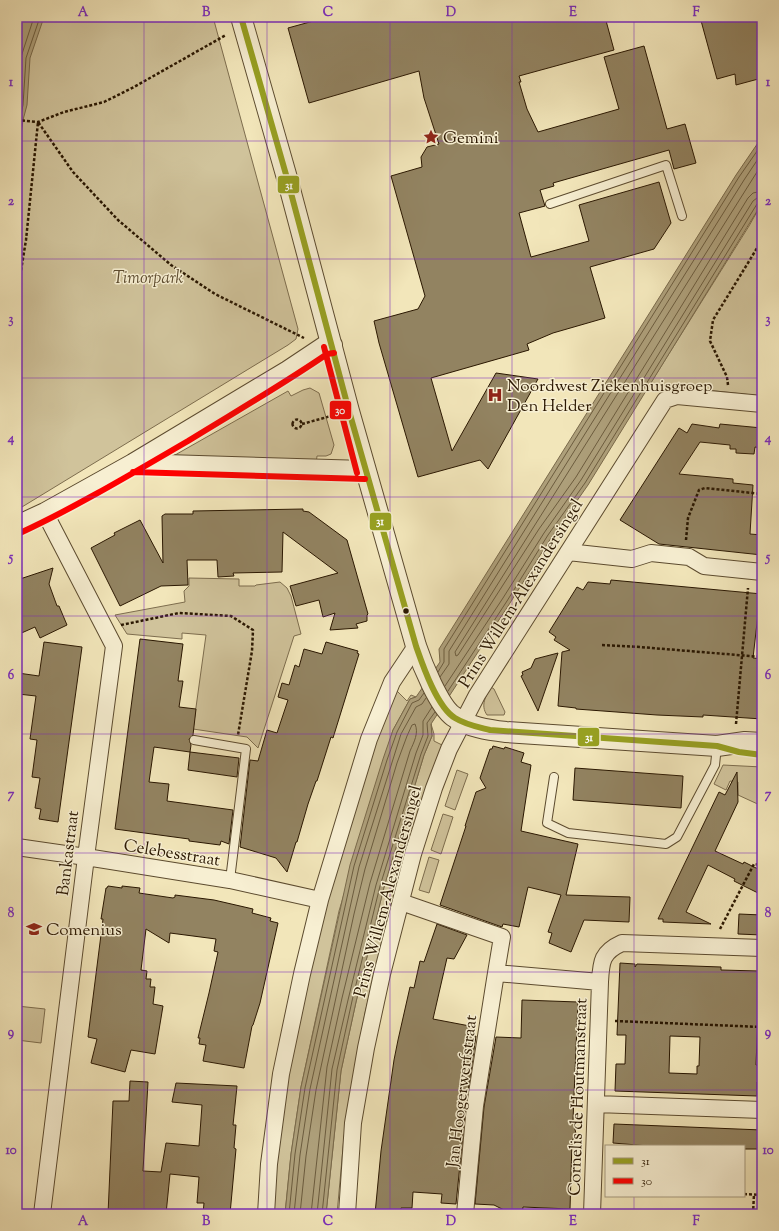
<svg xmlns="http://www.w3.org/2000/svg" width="779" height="1231" viewBox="0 0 779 1231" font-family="'Sorts Mill Goudy',serif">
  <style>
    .green { fill: #d0c39b; stroke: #7d6d4e }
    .water { fill: #aea07b; stroke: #79694a }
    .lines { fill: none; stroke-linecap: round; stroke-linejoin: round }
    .shore { stroke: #6c5c3e; stroke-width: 1 }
    .building { fill: #928361; stroke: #2a1701; fill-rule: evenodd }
    .service-casing { stroke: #5c4b2f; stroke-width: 10 }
    .minor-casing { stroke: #5c4b2f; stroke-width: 18 }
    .tertiary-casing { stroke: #5c4b2f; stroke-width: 22 }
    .path { stroke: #2a1701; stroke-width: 2.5; stroke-dasharray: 3 2; stroke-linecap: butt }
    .service { stroke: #f7efd2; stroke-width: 8 }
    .minor { stroke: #f7efd2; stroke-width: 16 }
    .tertiary { stroke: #f7efd2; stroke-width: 20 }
    .bus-1-casing { stroke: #f7efd2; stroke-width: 9 }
    .bus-2-casing { stroke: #f7efd2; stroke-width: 9 }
    .bus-1 { stroke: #97a021; stroke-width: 6 }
    .bus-2 { stroke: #f00; stroke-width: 6 }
    .grid { fill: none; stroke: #7b2cbf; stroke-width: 1; stroke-opacity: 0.55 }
    .bus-dot { fill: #2a1701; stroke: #f7efd2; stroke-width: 1.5 }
    .labels { text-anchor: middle; stroke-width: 3; stroke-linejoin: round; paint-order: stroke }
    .poi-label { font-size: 17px; fill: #2a1701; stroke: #f7efd2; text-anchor: start }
    .park-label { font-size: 17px; font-style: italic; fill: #5c4b2f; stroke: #f7efd2 }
    .street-label { font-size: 17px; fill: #2a1701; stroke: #f7efd2 }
    .line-badge { stroke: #f7efd2; stroke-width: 1.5 }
    .badge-label { font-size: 11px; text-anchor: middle; font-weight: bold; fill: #fff }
    .neatline { fill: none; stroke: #7b2cbf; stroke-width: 1.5 }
    .grid-label { font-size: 13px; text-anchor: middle; font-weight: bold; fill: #7b2cbf }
  </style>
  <rect width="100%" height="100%" fill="#f2e6ba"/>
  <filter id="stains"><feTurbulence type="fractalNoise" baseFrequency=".005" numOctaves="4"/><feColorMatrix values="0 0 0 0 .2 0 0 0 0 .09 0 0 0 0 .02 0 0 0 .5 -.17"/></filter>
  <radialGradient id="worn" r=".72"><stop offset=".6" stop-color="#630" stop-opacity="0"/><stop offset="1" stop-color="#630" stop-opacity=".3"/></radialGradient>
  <path class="green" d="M 17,17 L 213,17 L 298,329 L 296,339 L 288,345 L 17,510 Z
    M 762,203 L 762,396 L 650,384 L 749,226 Z
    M 310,388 L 319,393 L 334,445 L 331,454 L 326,456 L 317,456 L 316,464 L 168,459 L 288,391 L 291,396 L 303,390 Z
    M 189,578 L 239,579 L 239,586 L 255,586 L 256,585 L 280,582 L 287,588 L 291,596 L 301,634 L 294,636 L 258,748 L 247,737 L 193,729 L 206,635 L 182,633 L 182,639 L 127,634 L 115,615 L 185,602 L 184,591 L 189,586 Z
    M 491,687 L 494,689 L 505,712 L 504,715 L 487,715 C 480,705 486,696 491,687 Z
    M 396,690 L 407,701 L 411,695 L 416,697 L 410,699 L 393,730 L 339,911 L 301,1087 L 291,1154 L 285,1214 L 272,1214 L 277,1150 L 287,1077 L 330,884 L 373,738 Z
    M 431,724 L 434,734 L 434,741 L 442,745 L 418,818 L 390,908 L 365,1013 L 344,1137 L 337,1214 L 326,1214 L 341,1071 L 356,1002 L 384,887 L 424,755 L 432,736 Z
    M 723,765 L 762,767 L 762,806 L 738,795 L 738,782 L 730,781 L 726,790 L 714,784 Z
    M 457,770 L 468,774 L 455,810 L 445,806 Z
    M 443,814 L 453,817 L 441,854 L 431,850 Z
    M 429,857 L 439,860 L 429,893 L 419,890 Z
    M 17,1006 L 45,1009 L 41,1043 L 17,1040 Z"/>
  <path class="water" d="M 17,17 L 44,17 L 30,58 L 27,105 L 23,120 L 17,164 Z
    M 762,137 L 762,203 L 588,485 L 551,538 L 510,603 L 431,724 L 432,736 L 424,755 L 384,887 L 356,1002 L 341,1071 L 326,1214 L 285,1214 L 291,1154 L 301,1087 L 350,865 L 383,759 L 393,730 L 410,699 L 416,697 L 440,662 L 439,649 L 736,175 Z"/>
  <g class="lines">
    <path class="shore" d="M 17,108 L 21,57 L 34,17
      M 17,135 L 23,105 L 26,58 L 40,17
      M 762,164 L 455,652 L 456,656 L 458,655 L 539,529 L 576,477 L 748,198 L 753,193 L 762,191
      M 438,672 L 444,662 L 444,649 L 739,177 L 762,144
      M 440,677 L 449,664 L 449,651 L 744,180 L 762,153
      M 445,686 L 503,598 L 544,533 L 581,480 L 753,201 L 757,198 L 762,197
      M 448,691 L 507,601 L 548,535 L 585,483 L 757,204 L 762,202
      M 289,1214 L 295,1154 L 305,1088 L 354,866 L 387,760 L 397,732 L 412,703 L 419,700 L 424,693
      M 294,1214 L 300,1155 L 310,1089 L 359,867 L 401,734 L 416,707 L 422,704 L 426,698
      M 300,1214 L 306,1156 L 316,1090 L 354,914 L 365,869 L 397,763 L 407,736 L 412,725 L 415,724 C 419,733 414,742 410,751 L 370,883 L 342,998 L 327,1067 L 311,1214
      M 317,1214 L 332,1069 L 348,1000 L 376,885 L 416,753 L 423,735 L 423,721 L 432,707
      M 322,1214 L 337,1070 L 352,1001 L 380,886 L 421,754 L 428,736 L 427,723 L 435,712"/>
  </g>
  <path class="building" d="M 328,17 L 605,17 L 614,50 L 519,76 L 521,82 L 519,82 L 527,109 L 538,132 L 619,109 L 604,57 L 644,46 L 667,129 L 685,124 L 696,163 L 674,169 L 669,150 L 553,183 L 554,186 L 540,190 L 545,206 L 519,213 L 531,257 L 589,241 L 579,205 L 659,182 L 671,223 L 654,249 L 590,267 L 605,318 L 553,333 L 527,344 L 529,350 L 431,378 L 452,451 L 496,373 L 538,379 L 488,469 L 480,460 L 418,477 L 379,343 L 374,321 L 418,309 L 425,296 L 391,176 L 422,167 L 421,157 L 427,147 L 439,144 L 424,98 L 419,71 L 309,103 L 288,28 Z
    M 700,17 L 762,17 L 762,78 L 736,85 L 735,74 L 717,79 Z
    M 692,424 L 719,428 L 720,424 L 762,428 L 762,448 L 755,447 L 754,454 L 736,453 L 736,449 L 730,449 L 730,445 L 700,442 L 679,474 L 733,479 L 733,483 L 753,485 L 750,534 L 762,535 L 762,555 L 659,544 L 620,520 L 679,428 L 687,433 Z
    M 303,509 L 303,511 L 309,512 L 347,540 L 368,614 L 367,615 L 367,621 L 356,624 L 358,628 L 330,630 L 335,613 L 323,617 L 319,600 L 296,606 L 290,586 L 338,573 L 283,532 L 282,572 L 233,573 L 234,576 L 218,577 L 217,560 L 187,560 L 188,585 L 161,586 L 120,606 L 91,548 L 115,535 L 114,533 L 140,520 L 163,563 L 162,516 L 165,514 L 193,514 L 193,511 Z
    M 53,568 L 49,584 L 57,606 L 59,606 L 67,625 L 40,638 L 35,627 L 17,635 L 17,580 Z
    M 611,580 L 762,594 L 762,615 L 758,614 L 753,658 L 762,659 L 762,719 L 703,715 L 703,717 L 657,715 L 576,709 L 576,708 L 558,706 L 562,652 L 570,650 L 554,640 L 556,637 L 549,632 L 577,587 L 583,590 L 588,582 L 610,584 Z
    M 140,639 L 183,644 L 178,681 L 183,681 L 179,707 L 196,709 L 193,735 L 189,739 L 191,745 L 190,752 L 239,758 L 237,777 L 188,770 L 190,752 L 154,747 L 149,782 L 169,784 L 167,801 L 233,810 L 229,844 L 221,841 L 220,845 L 189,841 L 189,839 L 115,829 Z
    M 44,642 L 82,647 L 58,822 L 39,819 L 41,809 L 35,808 L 40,778 L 32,777 L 37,740 L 30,739 L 36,696 L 18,694 L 18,673 L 39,676 Z
    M 326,642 L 358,651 L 357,653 L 359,654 L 333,738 L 331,737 L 317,781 L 316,781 L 308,804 L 297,842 L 296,842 L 287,872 L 276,858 L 240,847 L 250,760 L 258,761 L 267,730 L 277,733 L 288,700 L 278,697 L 282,683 L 289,685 L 295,665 L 299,667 L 304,649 L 322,654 Z
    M 558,653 L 538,711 L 521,676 L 523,675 L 522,672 L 531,668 L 535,659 Z
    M 493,746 L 504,749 L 505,747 L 524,753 L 521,762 L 531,765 L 521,831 L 578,844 L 566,895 L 630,897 L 629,922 L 584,920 L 571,952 L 549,943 L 552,933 L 548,932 L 561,895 L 528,887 L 519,927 L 503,924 L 502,927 L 440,905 L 466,826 L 465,826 L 476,792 L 486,788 L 480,778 L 490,749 L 492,749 Z
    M 575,768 L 683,776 L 681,808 L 573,800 Z
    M 737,772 L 738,802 L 715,851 L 743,864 L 744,862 L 758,869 L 758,893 L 734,881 L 735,879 L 708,865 L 686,912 L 711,924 L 663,922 L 663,919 L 658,919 L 719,792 L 725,795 Z
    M 108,886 L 122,888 L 122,886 L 140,888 L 139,893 L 173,898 L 175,897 L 175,895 L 214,900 L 253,909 L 252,913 L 271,918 L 270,921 L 278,923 L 260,1003 L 253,1025 L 252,1026 L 244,1068 L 203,1061 L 206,1045 L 199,1044 L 200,1038 L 198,1038 L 209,993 L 218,952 L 214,951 L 216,939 L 170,933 L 169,943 L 146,929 L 141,970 L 147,971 L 146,979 L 151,979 L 150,987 L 155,987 L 153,1004 L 163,1006 L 155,1054 L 131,1050 L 125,1072 L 91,1063 L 97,1039 L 88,1037 L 103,919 L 101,919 L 106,888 L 107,888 Z
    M 739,914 L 762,915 L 762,935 L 738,934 Z
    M 437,924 L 467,935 L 454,959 L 447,958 L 433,1019 L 475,1027 L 474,1036 L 476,1036 L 466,1105 L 456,1204 L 441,1203 L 442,1194 L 413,1192 L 412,1208 L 401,1208 L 400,1214 L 375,1214 L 381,1151 L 394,1060 L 398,1040 L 410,987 L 414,988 L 420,961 L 424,962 Z
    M 620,963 L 635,964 L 635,967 L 637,964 L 721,967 L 721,970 L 759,971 L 759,974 L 762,974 L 762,1015 L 758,1015 L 756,1065 L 762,1065 L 762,1083 L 757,1082 L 757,1096 L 615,1091 L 616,1064 L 625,1064 L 626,1035 L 617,1035 ZM 670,1036 L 700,1037 L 699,1066 L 697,1066 L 697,1074 L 669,1073 Z
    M 522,1000 L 578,1002 L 573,1120 L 576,1134 L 572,1141 L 570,1209 L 523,1207 L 522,1214 L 506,1214 L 506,1211 L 494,1205 L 475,1204 L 484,1107 L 496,1037 L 521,1038 Z
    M 130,1081 L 148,1082 L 143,1171 L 161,1172 L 166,1143 L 199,1146 L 202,1105 L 172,1102 L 176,1083 L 237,1086 L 233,1125 L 236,1125 L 234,1148 L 236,1149 L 230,1214 L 203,1214 L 204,1203 L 197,1203 L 199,1177 L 170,1174 L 166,1214 L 108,1214 L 113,1101 L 129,1101 Z
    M 614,1124 L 762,1130 L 762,1149 L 744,1149 L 744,1146 L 649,1146 L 613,1143 Z"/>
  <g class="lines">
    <defs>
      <path id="service" d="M 550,204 L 666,165 L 682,216
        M 194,740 L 246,749 L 230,880
        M 554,777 L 547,823 L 568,833 L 666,844 L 677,837 L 715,765 L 717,746"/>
      <path id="minor" d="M 568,552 L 632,559 L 651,553 L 689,557 L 704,566 L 762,572
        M 17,847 L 86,857 L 230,880 L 320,900
        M 401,902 L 502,937 L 496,973 L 600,982
        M 596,1104 L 762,1110
        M 42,1214 L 86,857 L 114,646 L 45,513
        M 266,1214 L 269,1164 L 281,1074 L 302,974 L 320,900 L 369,739 L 392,682 L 416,646
        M 347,1214 L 353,1123 L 366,1048 L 382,974 L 413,854 L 434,788 L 449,749 L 477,695 L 665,400 L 677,396 L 762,404
        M 465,1214 L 475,1106 L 496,973
        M 592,1214 L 600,982 C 601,961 602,952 622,943 L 762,948"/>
      <path id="tertiary" d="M 241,17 L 287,178 L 349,411 L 416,646 C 422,664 439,706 453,716 C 468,727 488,730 506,732 L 717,746 L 745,742 L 762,743
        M 133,464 L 365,471
        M 17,526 L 45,513 L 133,464 L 288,371 L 324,347 L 332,345"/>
    </defs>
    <use href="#service" class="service-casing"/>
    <use href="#minor" class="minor-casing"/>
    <use href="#tertiary" class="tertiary-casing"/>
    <path class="path" d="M 17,120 L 38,122 L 64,112 L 104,102 L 134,87 L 226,35
      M 17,295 L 26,240 L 38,122 L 73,172 L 118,220 L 171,265 L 215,294 L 304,338
      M 728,385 L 727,377 L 710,341 L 713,320 L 762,240
      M292.5 424a4.5 4.5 0 1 1 9 0a4.5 4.5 0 1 1-9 0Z
      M 302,424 L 331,416
      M 686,540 L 688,518 L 699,490 L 705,488 L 762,494
      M 121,625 L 179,613 L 231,616 L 253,630 L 252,651 L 238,735
      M 602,645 L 640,647 L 762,657
      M 736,724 L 748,588
      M 720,929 L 754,864 L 762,865
      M 615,1021 L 762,1027
      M 744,1194 L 762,1195
      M 753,1214 L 754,1194"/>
    <use href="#service" class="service"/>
    <use href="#minor" class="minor"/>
    <use href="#tertiary" class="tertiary"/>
    <defs>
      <path id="bus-1" d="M 241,17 L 287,178 L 349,411 L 416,646 C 423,666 437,707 455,718 C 466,725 478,727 490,730 L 717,746 L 739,752 L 762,755"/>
      <path id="bus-2" d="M 324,347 L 357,473
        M 133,472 L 365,479
        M 20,533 C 78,506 133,473 188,441 C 235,412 282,385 327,354 L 334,353"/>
    </defs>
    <use href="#bus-1" class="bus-1-casing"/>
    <use href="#bus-2" class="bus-2-casing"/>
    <use href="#bus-1" class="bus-1"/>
    <use href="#bus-2" class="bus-2"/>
  </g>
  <path class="grid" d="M 144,17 L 144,1214M 267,17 L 267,1214M 390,17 L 390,1214M 512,17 L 512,1214M 634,17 L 634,1146M 17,141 L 762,141M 17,259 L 762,259M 17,378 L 762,378M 17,497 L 762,497M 17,616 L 762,616M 17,734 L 762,734M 17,853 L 762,853M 17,972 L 762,972M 17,1090 L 762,1090M 634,1196 L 634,1214"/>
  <defs>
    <symbol id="sight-bare" viewBox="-9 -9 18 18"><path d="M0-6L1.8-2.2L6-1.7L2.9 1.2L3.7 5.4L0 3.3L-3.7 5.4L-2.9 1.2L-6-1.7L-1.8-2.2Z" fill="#8f2418" stroke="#f7efd2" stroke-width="2.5" paint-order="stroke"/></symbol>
    <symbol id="hospital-bare" viewBox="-9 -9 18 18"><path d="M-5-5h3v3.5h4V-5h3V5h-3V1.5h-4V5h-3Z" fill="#8f2418" stroke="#f7efd2" stroke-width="2.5" paint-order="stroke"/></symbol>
    <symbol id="school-bare" viewBox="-9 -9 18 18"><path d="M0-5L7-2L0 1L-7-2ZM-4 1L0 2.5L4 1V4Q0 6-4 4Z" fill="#8f2418" stroke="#f7efd2" stroke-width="2.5" paint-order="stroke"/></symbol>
  </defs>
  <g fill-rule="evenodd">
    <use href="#sight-bare" x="420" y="126" width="22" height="22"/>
    <use href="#hospital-bare" x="484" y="384" width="22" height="22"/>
    <use href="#school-bare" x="23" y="918" width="22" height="22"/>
  </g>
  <circle class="bus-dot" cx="406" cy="611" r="3.5"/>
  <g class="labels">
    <g class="poi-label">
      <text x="443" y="143">Gemini</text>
      <text x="507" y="391">Noordwest Ziekenhuisgroep<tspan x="507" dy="20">Den Helder</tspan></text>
      <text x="46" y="935">Comenius</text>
    </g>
    <g class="park-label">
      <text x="148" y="283">Timorpark</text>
    </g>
    <g class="street-label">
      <text transform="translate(520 593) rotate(-58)" y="6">Prins Willem-Alexandersingel</text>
      <text transform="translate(172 852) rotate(9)" y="6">Celebesstraat</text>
      <text transform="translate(67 853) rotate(-83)" y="6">Bankastraat</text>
      <text transform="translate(387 891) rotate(-75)" y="6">Prins Willem-Alexandersingel</text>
      <text transform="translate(461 1091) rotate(-83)" y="6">Jan Hoogerwerfstraat</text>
      <text transform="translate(577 1097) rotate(-88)" y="6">Cornelis de Houtmanstraat</text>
    </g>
  </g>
  <g class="line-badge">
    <rect x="277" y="175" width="23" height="19" rx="4" fill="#97a021"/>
    <rect x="329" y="400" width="23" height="20" rx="4" fill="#f00"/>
    <rect x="369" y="512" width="23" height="19" rx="4" fill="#97a021"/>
    <rect x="577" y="727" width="23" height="20" rx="4" fill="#97a021"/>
  </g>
  <g class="badge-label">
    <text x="289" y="189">31</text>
    <text x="340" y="414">30</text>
    <text x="380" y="525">31</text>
    <text x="589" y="741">31</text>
  </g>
  <rect width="779" height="1231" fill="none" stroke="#f2e6ba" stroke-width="44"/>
  <rect x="605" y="1145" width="140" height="52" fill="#f7efd2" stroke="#a5997e"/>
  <rect x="613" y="1158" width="20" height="6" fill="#97a021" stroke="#a5997e"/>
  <text x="641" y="1165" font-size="12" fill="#2a1701">31</text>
  <rect x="613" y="1178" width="20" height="6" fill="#ff0000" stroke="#a5997e"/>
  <text x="641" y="1185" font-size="12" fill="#2a1701">30</text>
  <rect x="22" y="22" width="735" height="1187" class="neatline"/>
  <g class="grid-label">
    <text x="83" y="16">A</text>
    <text x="206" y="16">B</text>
    <text x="328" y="16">C</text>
    <text x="451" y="16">D</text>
    <text x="573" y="16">E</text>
    <text x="696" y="16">F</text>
    <text x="11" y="86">1</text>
    <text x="768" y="86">1</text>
    <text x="11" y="205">2</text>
    <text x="768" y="205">2</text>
    <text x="11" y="323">3</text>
    <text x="768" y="323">3</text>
    <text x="11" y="442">4</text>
    <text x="768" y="442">4</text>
    <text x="11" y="561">5</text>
    <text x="768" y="561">5</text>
    <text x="11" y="679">6</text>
    <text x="768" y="679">6</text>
    <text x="11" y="798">7</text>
    <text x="768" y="798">7</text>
    <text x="11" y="917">8</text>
    <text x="768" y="917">8</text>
    <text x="11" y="1036">9</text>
    <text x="768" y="1036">9</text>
    <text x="11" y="1154">10</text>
    <text x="768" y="1154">10</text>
    <text x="83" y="1225">A</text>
    <text x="206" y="1225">B</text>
    <text x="328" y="1225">C</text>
    <text x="451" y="1225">D</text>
    <text x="573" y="1225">E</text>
    <text x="696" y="1225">F</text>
  </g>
  <rect width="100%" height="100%" filter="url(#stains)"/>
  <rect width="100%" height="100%" fill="url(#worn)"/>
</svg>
